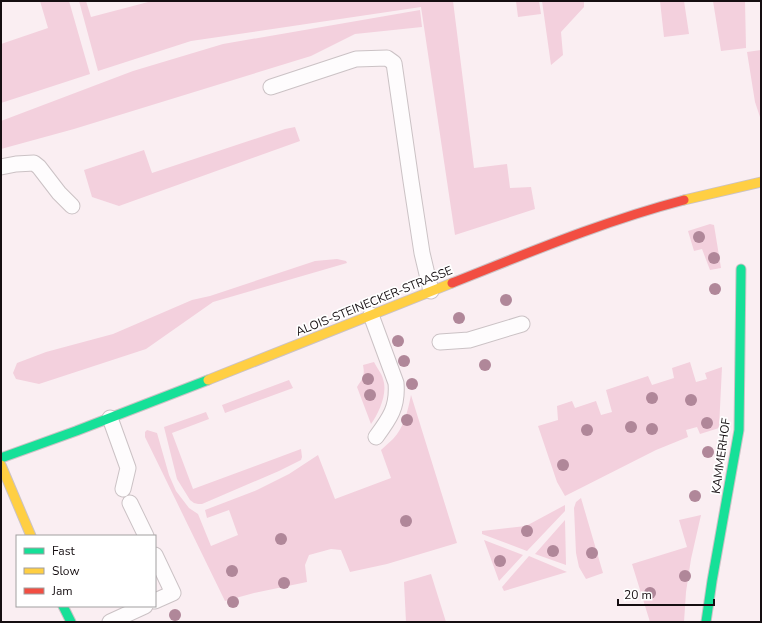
<svg xmlns="http://www.w3.org/2000/svg" width="762" height="623" viewBox="0 0 762 623" font-family="'Nunito Sans',sans-serif">
  <style>
    .green { fill: #f3d0dd }
    .lines { fill: none; stroke-linecap: round; stroke-linejoin: round }
    .lane-casing { stroke: #cbc2c5; stroke-width: 17 }
    .fast-casing { stroke: #cbc2c5; stroke-width: 11 }
    .slow-casing { stroke: #cbc2c5; stroke-width: 11 }
    .jam-casing { stroke: #cbc2c5; stroke-width: 11 }
    .lane { stroke: #fefcfd; stroke-width: 15 }
    .fast { stroke: #16e098; stroke-width: 9 }
    .slow { stroke: #ffcf43; stroke-width: 9 }
    .jam { stroke: #f24e42; stroke-width: 9 }
    .tree { fill: #b08799 }
    .labels { text-anchor: middle; stroke-width: 3.5; stroke-linejoin: round; paint-order: stroke }
    .street-label { font-size: 12px; fill: #150e11; stroke: #fff }
  </style>
  <rect width="100%" height="100%" fill="#faeef2"/>
  <path class="green" d="M 40,1 L 69,1 L 90,74 L 1,103 L 1,44 L 48,28 Z
    M 79,1 L 86,1 L 91,17 L 152,1 L 453,1 L 474,168 L 507,164 L 510,188 L 531,187 L 535,209 L 455,235 L 421,7 L 191,41 L 98,71 Z
    M 516,1 L 539,1 L 541,14 L 518,17 Z
    M 542,1 L 584,1 L 584,7 L 561,32 L 563,55 L 551,65 Z
    M 660,1 L 684,1 L 689,34 L 664,37 Z
    M 713,1 L 745,1 L 746,48 L 721,51 Z
    M 420,10 L 422,27 L 355,34 L 311,56 L 74,129 L 1,149 L 1,121 L 133,71 L 223,44 Z
    M 761,50 L 761,120 L 755,102 L 747,52 Z
    M 295,127 L 300,141 L 119,206 L 92,197 L 84,170 L 144,150 L 152,173 L 285,129 Z
    M 710,224 L 714,225 L 721,268 L 710,270 L 702,249 L 694,251 L 688,231 Z
    M 337,259 L 346,261 L 347,263 L 213,302 L 146,349 L 39,384 L 16,379 L 13,373 L 17,363 L 46,352 L 113,334 L 192,300 L 210,296 L 315,261 Z
    M 374,362 C 377,368 382,374 383,379 C 388,393 379,413 371,424 L 357,387 C 363,378 365,376 363,365 Z
    M 690,362 L 696,382 L 707,379 L 705,373 L 722,367 L 719,428 L 700,434 L 697,427 L 686,430 L 688,437 L 656,450 L 565,496 L 557,482 L 538,426 L 558,420 L 557,406 L 572,401 L 575,408 L 596,401 L 601,415 L 612,412 L 606,390 L 648,376 L 652,385 L 674,378 L 672,368 Z
    M 289,380 L 293,388 L 225,413 L 222,405 Z
    M 411,395 L 457,543 L 387,564 L 350,572 L 341,550 L 331,549 L 309,555 L 305,565 L 307,582 L 254,593 L 225,601 L 145,437 L 145,432 L 147,430 L 157,433 L 169,475 L 176,491 L 189,508 L 198,514 L 211,546 L 238,535 L 229,510 L 207,518 L 205,510 L 257,490 L 289,474 L 318,455 L 335,499 L 391,478 L 381,450 C 385,446 389,443 393,439 C 404,428 408,410 411,395 Z
    M 206,412 L 209,419 L 172,433 L 193,489 L 301,449 L 302,457 L 301,460 L 279,471 L 202,504 L 198,504 L 194,503 L 190,500 L 177,479 L 164,427 Z
    M 581,498 L 603,573 L 586,579 L 579,567 L 576,553 L 574,508 L 576,502 Z
    M 565,505 L 565,511 L 527,551 L 482,534 L 482,531 L 526,526 Z
    M 701,515 L 691,559 L 686,592 L 684,622 L 650,622 L 632,564 L 687,547 L 679,520 Z
    M 565,520 L 566,565 L 535,554 Z
    M 484,540 L 523,555 L 499,581 Z
    M 529,556 L 567,572 L 504,591 L 502,587 Z
    M 431,574 L 446,622 L 406,622 L 404,582 Z"/>
  <g class="lines">
    <defs>
      <path id="lane" d="M 271,87 L 356,59 L 387,58 L 394,63 L 411,181 L 422,253 L 431,291
        M 1,167 L 16,164 L 34,163 L 39,167 L 59,193 L 72,206
        M 371,315 L 396,383 C 398,407 390,418 376,437
        M 440,342 L 469,340 L 522,324
        M 110,418 L 128,468 L 123,489
        M 130,503 L 146,536
        M 155,555 L 173,593 L 155,601
        M 110,622 L 145,606"/>
      <path id="fast" d="M 1,458 L 76,431 L 208,380
        M 63,606 L 71,622
        M 706,622 L 712,581 L 739,430 L 741,269"/>
      <path id="slow" d="M 684,200 L 761,182
        M 208,380 L 452,283
        M 1,465 L 31,536"/>
      <path id="jam" d="M 452,283 C 528,253 604,221 684,200"/>
    </defs>
    <use href="#lane" class="lane-casing"/>
    <use href="#fast" class="fast-casing"/>
    <use href="#slow" class="slow-casing"/>
    <use href="#jam" class="jam-casing"/>
    <use href="#lane" class="lane"/>
    <use href="#fast" class="fast"/>
    <use href="#slow" class="slow"/>
    <use href="#jam" class="jam"/>
  </g>
  <g class="tree">
    <circle cx="699" cy="237" r="6"/>
    <circle cx="714" cy="258" r="6"/>
    <circle cx="715" cy="289" r="6"/>
    <circle cx="506" cy="300" r="6"/>
    <circle cx="459" cy="318" r="6"/>
    <circle cx="398" cy="341" r="6"/>
    <circle cx="404" cy="361" r="6"/>
    <circle cx="485" cy="365" r="6"/>
    <circle cx="368" cy="379" r="6"/>
    <circle cx="412" cy="384" r="6"/>
    <circle cx="370" cy="395" r="6"/>
    <circle cx="652" cy="398" r="6"/>
    <circle cx="691" cy="400" r="6"/>
    <circle cx="407" cy="420" r="6"/>
    <circle cx="707" cy="423" r="6"/>
    <circle cx="631" cy="427" r="6"/>
    <circle cx="652" cy="429" r="6"/>
    <circle cx="587" cy="430" r="6"/>
    <circle cx="708" cy="452" r="6"/>
    <circle cx="563" cy="465" r="6"/>
    <circle cx="695" cy="496" r="6"/>
    <circle cx="406" cy="521" r="6"/>
    <circle cx="527" cy="531" r="6"/>
    <circle cx="281" cy="539" r="6"/>
    <circle cx="553" cy="551" r="6"/>
    <circle cx="592" cy="553" r="6"/>
    <circle cx="500" cy="561" r="6"/>
    <circle cx="232" cy="571" r="6"/>
    <circle cx="685" cy="576" r="6"/>
    <circle cx="284" cy="583" r="6"/>
    <circle cx="650" cy="593" r="6"/>
    <circle cx="233" cy="602" r="6"/>
    <circle cx="175" cy="615" r="6"/>
  </g>
  <g class="labels">
    <g class="street-label">
      <text transform="translate(374 301) rotate(-22)" y="4">ALOIS-STEINECKER-STRASSE</text>
      <text transform="translate(721 456) rotate(-82)" y="4">KAMMERHOF</text>
    </g>
  </g>
  <rect width="762" height="623" fill="none" stroke="#150e11" stroke-width="4"/>
  <rect x="16" y="535" width="140" height="72" fill="#ffffff" stroke="#a19fa0"/>
  <rect x="24" y="548" width="20" height="6" fill="#16e098" stroke="#a19fa0"/>
  <text x="52" y="555" font-size="12" fill="#150e11">Fast</text>
  <rect x="24" y="568" width="20" height="6" fill="#ffcf43" stroke="#a19fa0"/>
  <text x="52" y="575" font-size="12" fill="#150e11">Slow</text>
  <rect x="24" y="588" width="20" height="6" fill="#f24e42" stroke="#a19fa0"/>
  <text x="52" y="595" font-size="12" fill="#150e11">Jam</text>
  <path d="M618 599v6h96v-6" fill="none" stroke="#150e11" stroke-width="2"/>
  <text x="624" y="599" font-size="12" fill="#150e11" stroke="#ffffff" stroke-width="3" paint-order="stroke">20 m</text>
</svg>
